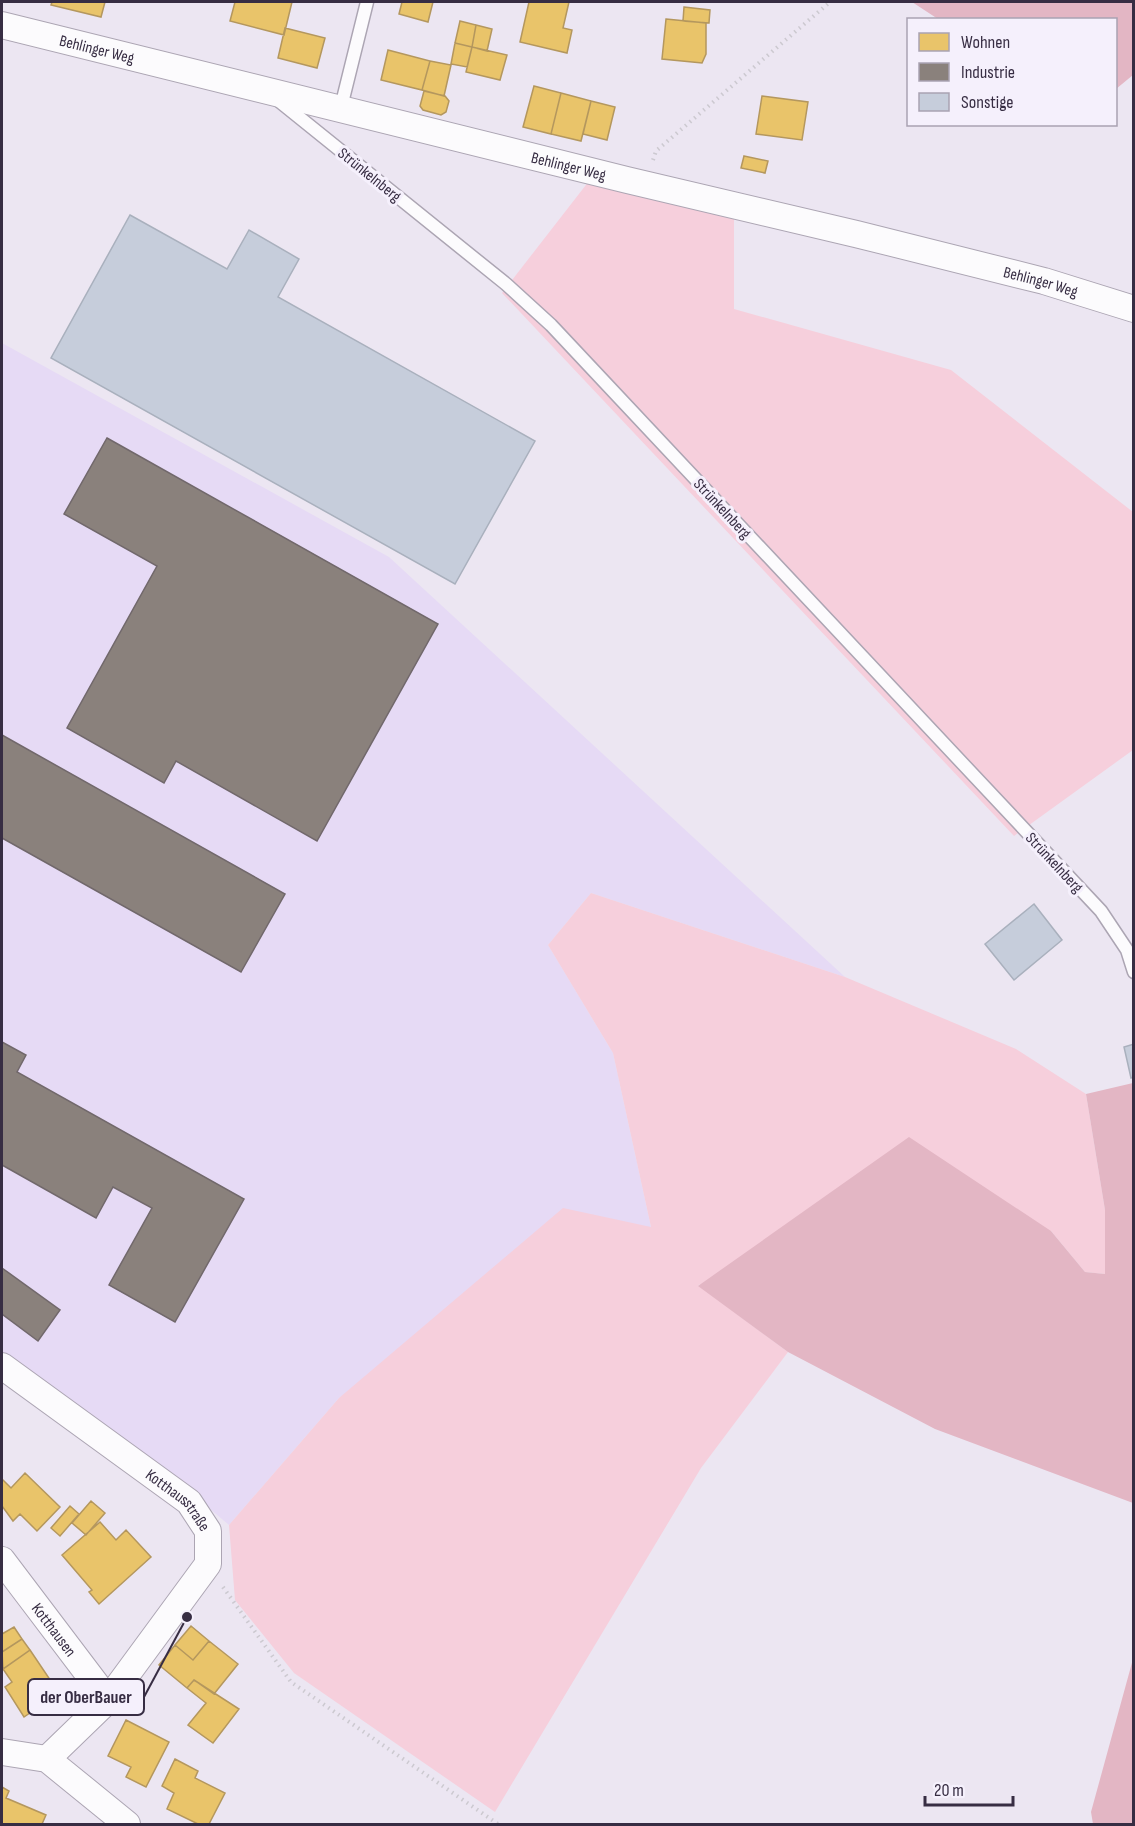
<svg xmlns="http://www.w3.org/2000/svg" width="1135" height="1826" viewBox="0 0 1135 1826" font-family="'Sofia Sans Condensed',sans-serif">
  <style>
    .built { fill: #e6daf5 }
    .green { fill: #f6cfdc }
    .forest { fill: #e3b6c4 }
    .homes { fill: #e9c46a; stroke: #b4975e; stroke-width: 1.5 }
    .industry { fill: #8a817c; stroke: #71686b; stroke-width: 1.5 }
    .building { fill: #c6cddb; stroke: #a9b0bd; stroke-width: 1.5 }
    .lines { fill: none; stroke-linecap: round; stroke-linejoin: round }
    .service-casing { stroke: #aca5b3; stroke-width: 15 }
    .minor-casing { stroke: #aca5b3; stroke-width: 28 }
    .path { stroke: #ccc9d0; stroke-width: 4; stroke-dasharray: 1.5 4.5; stroke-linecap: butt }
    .service { stroke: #fcfbfd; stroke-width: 12 }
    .minor { stroke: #fcfbfd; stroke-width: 26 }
    .labels { text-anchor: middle; stroke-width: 6; stroke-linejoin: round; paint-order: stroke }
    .street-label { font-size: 16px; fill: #372d43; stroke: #f5f0fc }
    .leader { fill: none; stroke: #372d43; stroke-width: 2 }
    .callout-dot { fill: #372d43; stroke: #f5f0fc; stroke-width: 2 }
    .callout { fill: #f5f0fc; stroke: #372d43; stroke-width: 2 }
    .callout-label { font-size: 18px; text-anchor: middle; font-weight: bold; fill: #372d43 }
  </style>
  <rect width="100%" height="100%" fill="#ece6f2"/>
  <path class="built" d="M 2,343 L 389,557 L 845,977 L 591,893 L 548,945 L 613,1053 L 651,1227 L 339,1398 L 229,1525 L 158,1465 L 2,1352 Z"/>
  <path class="green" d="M 589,181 L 734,206 L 734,309 L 951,370 L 1133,512 L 1133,750 L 1014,836 L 502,293 Z
    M 591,893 L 845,977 L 1016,1049 L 1086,1094 L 1105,1210 L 1105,1274 L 1085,1272 L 1051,1231 L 698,1285 L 788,1352 L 701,1468 L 495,1812 L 294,1673 L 235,1600 L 229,1525 L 339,1398 L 563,1208 L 651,1227 L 613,1053 L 548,945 Z"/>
  <path class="forest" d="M 912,2 L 1133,2 L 1133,75 L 1116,89 L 1116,20 L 938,19 Z
    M 1133,1083 L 1133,1503 L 935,1429 L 788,1352 L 698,1286 L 909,1137 L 1051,1231 L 1085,1272 L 1105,1274 L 1105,1210 L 1086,1094 Z
    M 1133,1659 L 1133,1824 L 1093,1824 L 1091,1812 Z"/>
  <path class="homes" d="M 52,2 L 105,2 L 101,17 L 51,5 Z
    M 235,2 L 292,2 L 284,35 L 230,21 Z
    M 402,2 L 433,2 L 428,22 L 399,14 Z
    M 529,2 L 569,2 L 563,28 L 572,30 L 567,53 L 520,42 Z
    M 684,7 L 710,10 L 709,23 L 683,21 Z
    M 666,19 L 706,23 L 706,54 L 702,63 L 662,59 Z
    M 460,21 L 476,25 L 472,47 L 455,43 Z
    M 476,25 L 492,29 L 487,51 L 472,47 Z
    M 285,28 L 325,38 L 317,68 L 278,58 Z
    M 455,43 L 472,47 L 467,67 L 451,64 Z
    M 472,47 L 507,55 L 500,80 L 466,72 Z
    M 388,50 L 430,61 L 422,90 L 381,80 Z
    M 430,61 L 451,65 L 444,96 L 422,90 Z
    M 534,86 L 561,93 L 551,134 L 523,127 Z
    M 424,91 L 445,96 L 449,101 L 446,112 L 441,115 L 423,110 L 420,106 Z
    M 561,93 L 591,101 L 581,141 L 551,134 Z
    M 762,96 L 808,102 L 802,140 L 756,134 Z
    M 591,101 L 615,107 L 607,140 L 583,134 Z
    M 744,156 L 768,161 L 765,173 L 741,168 Z
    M 25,1473 L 60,1507 L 37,1531 L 20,1514 L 13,1521 L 2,1506 L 2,1479 L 11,1488 Z
    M 91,1501 L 105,1513 L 86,1535 L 72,1523 Z
    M 70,1506 L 79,1514 L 60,1536 L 51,1528 Z
    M 100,1522 L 116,1540 L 126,1530 L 151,1557 L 99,1604 L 89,1592 L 92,1590 L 62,1555 Z
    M 191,1626 L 209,1641 L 193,1660 L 175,1645 Z
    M 14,1627 L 22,1639 L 2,1652 L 2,1634 Z
    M 22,1639 L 30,1650 L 3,1669 L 2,1652 Z
    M 209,1641 L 238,1664 L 214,1694 L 194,1680 L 187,1688 L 159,1665 L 175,1645 L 193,1660 Z
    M 30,1650 L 59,1693 L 24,1717 L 5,1687 L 12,1682 L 3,1669 Z
    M 194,1680 L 239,1709 L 213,1743 L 188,1725 L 206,1703 L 187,1688 Z
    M 126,1720 L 169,1742 L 146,1787 L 126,1777 L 131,1767 L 108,1756 Z
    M 175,1759 L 198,1771 L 195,1778 L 225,1793 L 209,1824 L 198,1824 L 167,1809 L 174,1793 L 162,1786 Z
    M 2,1787 L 9,1791 L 6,1798 L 46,1815 L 42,1824 L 2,1824 Z"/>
  <path class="industry" d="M 107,438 L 438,624 L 317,841 L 176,761 L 164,783 L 67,728 L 157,566 L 64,514 Z
    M 2,735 L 285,894 L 241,972 L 2,838 Z
    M 2,1042 L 26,1055 L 17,1072 L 244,1199 L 175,1322 L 109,1285 L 152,1208 L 113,1187 L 96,1218 L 2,1165 Z
    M 2,1268 L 60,1310 L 38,1341 L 2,1314 Z"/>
  <path class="building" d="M 130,215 L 227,269 L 249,230 L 299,259 L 278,297 L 535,441 L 455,584 L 51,358 Z
    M 1034,904 L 1062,940 L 1014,980 L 985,944 Z
    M 1134,1044 L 1134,1077 L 1131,1078 L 1124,1047 Z"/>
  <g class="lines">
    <defs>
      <path id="service" d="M 279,101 L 506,284 L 551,325 L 1101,911 L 1127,950 L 1134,972
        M 341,107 L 367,2"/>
      <g id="minor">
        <path id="s1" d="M 2,25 L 627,180 L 856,234 L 1044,281 L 1134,309"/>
        <path id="s2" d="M 2,1366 L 189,1502 L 208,1531 L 208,1564 L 108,1700 L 47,1759"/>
        <path id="s3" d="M 2,1560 L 108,1700"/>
        <path d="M 2,1752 L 47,1759 L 127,1824"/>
      </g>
    </defs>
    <use href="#service" class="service-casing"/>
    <use href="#minor" class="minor-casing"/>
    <path class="path" d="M 653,160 L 656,151 L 830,2
      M 223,1587 L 291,1682 L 498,1824"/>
    <use href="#service" class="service"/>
    <use href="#minor" class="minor"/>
  </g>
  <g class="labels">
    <g class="street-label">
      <text dy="6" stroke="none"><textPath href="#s1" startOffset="98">Behlinger Weg</textPath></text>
      <text dy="6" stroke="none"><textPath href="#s1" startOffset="584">Behlinger Weg</textPath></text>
      <text transform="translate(370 174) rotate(39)" y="6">Strünkelnberg</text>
      <text dy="6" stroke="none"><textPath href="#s1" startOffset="1070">Behlinger Weg</textPath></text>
      <text transform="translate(723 508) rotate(47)" y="6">Strünkelnberg</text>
      <text transform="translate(1055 862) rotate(47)" y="6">Strünkelnberg</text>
      <text dy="6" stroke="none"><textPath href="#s2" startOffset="222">Kotthausstraße</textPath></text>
      <text dy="6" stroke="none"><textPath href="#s3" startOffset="87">Kotthausen</textPath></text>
    </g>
  </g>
  <path class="leader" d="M187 1617L144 1697"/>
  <circle class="callout-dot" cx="187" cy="1617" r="6"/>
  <rect class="callout" x="28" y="1679" width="116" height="36" rx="6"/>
  <g class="callout-label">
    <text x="86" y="1703">der OberBauer</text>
  </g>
  <rect width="1135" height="1826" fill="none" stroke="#372d43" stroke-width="6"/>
  <rect x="907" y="18" width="210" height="108" fill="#f5f0fc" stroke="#a9a2b2" stroke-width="1.5"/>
  <rect x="919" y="33" width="30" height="18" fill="#e9c46a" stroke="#a9a2b2" stroke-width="1.5"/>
  <text x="961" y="48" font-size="18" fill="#372d43">Wohnen</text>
  <rect x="919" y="63" width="30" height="18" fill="#8a817c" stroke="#a9a2b2" stroke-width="1.5"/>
  <text x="961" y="78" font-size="18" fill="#372d43">Industrie</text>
  <rect x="919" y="93" width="30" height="18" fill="#c6cddb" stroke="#a9a2b2" stroke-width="1.5"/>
  <text x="961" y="108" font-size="18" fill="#372d43">Sonstige</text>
  <path d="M925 1796v9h88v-9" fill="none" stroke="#372d43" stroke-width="3"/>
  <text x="934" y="1796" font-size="18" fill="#372d43" stroke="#f5f0fc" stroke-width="4.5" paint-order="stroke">20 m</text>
</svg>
